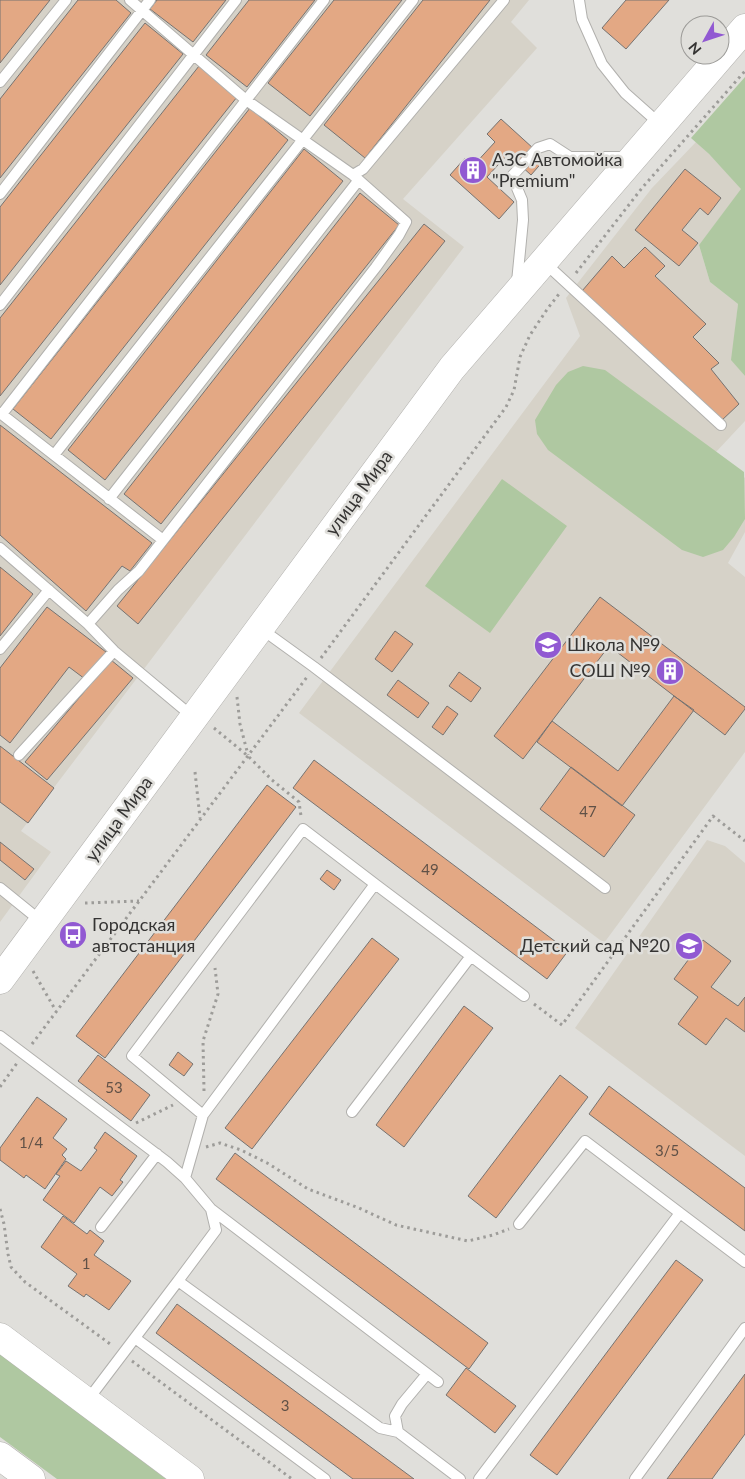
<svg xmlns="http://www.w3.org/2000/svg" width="745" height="1479" viewBox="0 0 745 1479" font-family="Lato,sans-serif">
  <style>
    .built { fill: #d6d2c8 }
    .green { fill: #afc8a1 }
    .building { fill: #e3a884; stroke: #767371 }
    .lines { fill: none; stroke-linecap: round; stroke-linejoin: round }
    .service-casing { stroke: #b1b0ad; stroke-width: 12 }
    .secondary-casing { stroke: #b1b0ad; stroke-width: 29 }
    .path { stroke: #9d9c99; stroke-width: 3; stroke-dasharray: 2.5 4; stroke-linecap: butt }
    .service { stroke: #fff; stroke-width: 10 }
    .secondary { stroke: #fff; stroke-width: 28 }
    .labels { text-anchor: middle; stroke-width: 5; stroke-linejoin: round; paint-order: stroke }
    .number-label { font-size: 15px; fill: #605147 }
    .poi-label { font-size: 18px; fill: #353433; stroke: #e0dfdb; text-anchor: start }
    .street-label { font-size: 18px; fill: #353433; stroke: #e0dfdb }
  </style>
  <rect width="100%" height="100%" fill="#e0dfdb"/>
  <path class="built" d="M 0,0 L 529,0 L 511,22 L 537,48 L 403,199 L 464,247 L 21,831 L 51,852 L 0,922 Z
    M 696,142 L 709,154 L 742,189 L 699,245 L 710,282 L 738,304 L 732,360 L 745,376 L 745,421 L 716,452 L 745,478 L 745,532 L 728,563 L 745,577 L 745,752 L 604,943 L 299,713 L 580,336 L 566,298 L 652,188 Z
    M 707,840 L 725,846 L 745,863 L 745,1156 L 575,1028 Z"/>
  <path class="green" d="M 745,77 L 745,376 L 731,360 L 738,304 L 710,282 L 699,245 L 741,189 L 709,154 L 691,138 Z
    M 583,366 L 605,370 L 744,472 L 745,519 L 734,537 L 723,550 L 703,557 L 682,550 L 548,450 L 537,434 L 535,420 L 556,385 L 568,372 Z
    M 502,479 L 567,526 L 490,633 L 425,586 Z
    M 0,1353 L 166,1479 L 57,1479 L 0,1437 Z"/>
  <path class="building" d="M 0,0 L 50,0 L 0,63 Z
    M 78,0 L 116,0 L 131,13 L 0,178 L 0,99 Z
    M 157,0 L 226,0 L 193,42 L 150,9 Z
    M 249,0 L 315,0 L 247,87 L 206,55 Z
    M 334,0 L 402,0 L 310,116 L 268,83 Z
    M 423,0 L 490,0 L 365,158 L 324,125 Z
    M 626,0 L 669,0 L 626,49 L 602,28 Z
    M 145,23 L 183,54 L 0,285 L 0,207 Z
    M 199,66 L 237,97 L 0,396 L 0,318 Z
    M 250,108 L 288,140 L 51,439 L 13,409 Z
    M 501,119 L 545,159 L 531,175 L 508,154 L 487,177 L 514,202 L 499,219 L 450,175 L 465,158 L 473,166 L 495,142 L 487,134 Z
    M 304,149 L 343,181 L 105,480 L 68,450 Z
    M 685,169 L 721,198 L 708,215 L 700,208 L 682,230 L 698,243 L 679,266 L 635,230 Z
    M 360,193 L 399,225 L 161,524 L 124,494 Z
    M 424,224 L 445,241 L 138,624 L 117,606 Z
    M 645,247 L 665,266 L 655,276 L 706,324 L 693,337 L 719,363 L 711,369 L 739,404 L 721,421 L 582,291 L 612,256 L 624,268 Z
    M 0,425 L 152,543 L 130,571 L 122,566 L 86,611 L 0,535 Z
    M 0,567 L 33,594 L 0,636 Z
    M 600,597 L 745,707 L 745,709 L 725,735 L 609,646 L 523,759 L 494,736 Z
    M 47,607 L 106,652 L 85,679 L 69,667 L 10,743 L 0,735 L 0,668 Z
    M 395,631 L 413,644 L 392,672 L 375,659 Z
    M 111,660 L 133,678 L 47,780 L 25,762 Z
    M 459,672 L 481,688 L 471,702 L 449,686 Z
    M 398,680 L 429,703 L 418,718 L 387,695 Z
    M 674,696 L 694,710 L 622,806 L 537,742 L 552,721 L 618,771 Z
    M 447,706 L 458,714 L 443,735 L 432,727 Z
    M 0,746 L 54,788 L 28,823 L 0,802 Z
    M 314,760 L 568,951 L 547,979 L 293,788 Z
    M 571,767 L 635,815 L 604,857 L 540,809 Z
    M 267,785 L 296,807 L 105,1058 L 76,1036 Z
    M 0,842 L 34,869 L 25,880 L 0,860 Z
    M 327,870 L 341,880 L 334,890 L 320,879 Z
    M 372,938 L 399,959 L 252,1149 L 225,1128 Z
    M 703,940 L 731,961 L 711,987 L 738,1006 L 745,997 L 745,1032 L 726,1018 L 706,1045 L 678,1024 L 698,997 L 674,979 Z
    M 464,1006 L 493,1028 L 404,1147 L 376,1125 Z
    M 178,1052 L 193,1064 L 184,1076 L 169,1065 Z
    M 98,1055 L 150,1095 L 131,1121 L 78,1081 Z
    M 560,1075 L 588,1097 L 496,1218 L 468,1196 Z
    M 609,1086 L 745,1188 L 745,1231 L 589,1114 Z
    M 37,1097 L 67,1119 L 53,1138 L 67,1149 L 62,1155 L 66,1159 L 45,1189 L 26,1175 L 24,1178 L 0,1160 L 0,1148 Z
    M 105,1132 L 137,1156 L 120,1180 L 123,1182 L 112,1196 L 100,1187 L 74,1223 L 43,1200 L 60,1176 L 56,1174 L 66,1161 L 81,1171 L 97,1150 L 94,1148 Z
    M 235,1153 L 488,1343 L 469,1369 L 216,1179 Z
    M 63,1216 L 87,1234 L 90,1230 L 104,1241 L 94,1255 L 131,1281 L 109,1310 L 86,1294 L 84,1297 L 68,1286 L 77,1274 L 41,1247 Z
    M 676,1260 L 703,1280 L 557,1475 L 530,1455 Z
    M 177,1304 L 414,1479 L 353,1479 L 156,1333 Z
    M 466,1368 L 516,1406 L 495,1433 L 446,1395 Z
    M 745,1374 L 745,1434 L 712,1479 L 667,1479 Z"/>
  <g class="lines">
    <defs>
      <path id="service" d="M 579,0 L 582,19 L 602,64 L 625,93 L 661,125
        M 0,82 L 66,0
        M 353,175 L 363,169 L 504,0
        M 0,194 L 150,0
        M 545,263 L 721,425
        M 517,282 L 523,220 L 522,200 L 512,176 L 538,148 L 550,144 L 570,157 L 628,157
        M 0,305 L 236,0
        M 0,413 L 163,540
        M 2,414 L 324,0
        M 54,455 L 413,0
        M 109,499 L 358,181
        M 0,548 L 88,624 L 114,651 L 193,717
        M 88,624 L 118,590 L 139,571 L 376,267 L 399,235 L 406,222 L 353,175 L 246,100 L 130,0
        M 260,628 L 314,667 L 605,888
        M 0,649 L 49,590
        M 19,755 L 114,651
        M 375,884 L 524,996
        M 0,888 L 42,922
        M 0,1036 L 167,1162 L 185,1178 L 211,1209 L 216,1230 L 178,1281 L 380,1428 L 398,1432 L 460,1479
        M 352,1112 L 471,956
        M 185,1178 L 203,1115 L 375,884 L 303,829 L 132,1056 L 203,1115
        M 211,1209 L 438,1382
        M 519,1224 L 585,1141 L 680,1213
        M 101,1227 L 157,1154
        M 135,1338 L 325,1479
        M 87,1401 L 178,1281
        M 398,1432 L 395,1416 L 402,1404 L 427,1374
        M 479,1479 L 680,1213 L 745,1262
        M 635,1479 L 745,1328"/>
      <path id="secondary" d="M 0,980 L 452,368 L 745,28
        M 0,1337 L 190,1479
        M 0,1456 L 31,1479"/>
    </defs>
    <use href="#service" class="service-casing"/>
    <use href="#secondary" class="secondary-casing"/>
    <path class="path" d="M 576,273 L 642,188 L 745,71
      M 321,658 L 506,407 L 514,390 L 520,357 L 530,335 L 548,308 L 559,294
      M 237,697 L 240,724 L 248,755
      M 214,728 L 248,756 L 272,780 L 299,802 L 301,816
      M 195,772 L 200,818
      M 85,903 L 139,901
      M 33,971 L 56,1011
      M 534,1004 L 562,1025 L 713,816 L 745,841
      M 32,1044 L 307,677
      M 0,1087 L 17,1063
      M 204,1091 L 203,1041 L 218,994 L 215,968
      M 136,1123 L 173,1105
      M 206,1147 L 220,1143 L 241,1150 L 269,1164 L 308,1189 L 359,1208 L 396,1225 L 468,1241 L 493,1235 L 509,1229
      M 0,1209 L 4,1224 L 8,1254 L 11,1267 L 25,1282 L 113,1346
      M 132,1361 L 292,1479"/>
    <use href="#service" class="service"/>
    <use href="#secondary" class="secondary"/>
  </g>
  <defs>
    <symbol id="building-disc" viewBox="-11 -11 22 22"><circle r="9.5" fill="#9159d2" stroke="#e0dfdb"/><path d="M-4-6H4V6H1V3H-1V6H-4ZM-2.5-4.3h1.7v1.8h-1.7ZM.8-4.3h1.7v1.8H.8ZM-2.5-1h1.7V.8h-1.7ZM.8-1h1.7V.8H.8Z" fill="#fff"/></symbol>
    <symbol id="school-disc" viewBox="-11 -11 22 22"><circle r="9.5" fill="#9159d2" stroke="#e0dfdb"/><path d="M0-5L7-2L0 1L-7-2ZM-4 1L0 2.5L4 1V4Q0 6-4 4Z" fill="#fff"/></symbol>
    <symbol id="bus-disc" viewBox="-11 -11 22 22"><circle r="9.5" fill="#9159d2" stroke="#e0dfdb"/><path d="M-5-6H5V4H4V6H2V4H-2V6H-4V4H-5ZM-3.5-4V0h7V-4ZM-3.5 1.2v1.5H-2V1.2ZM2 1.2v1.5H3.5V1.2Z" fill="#fff"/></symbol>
  </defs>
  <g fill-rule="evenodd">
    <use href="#building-disc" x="457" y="154" width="32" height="32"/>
    <use href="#school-disc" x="532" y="629" width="32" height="32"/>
    <use href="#building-disc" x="654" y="655" width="32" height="32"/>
    <use href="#bus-disc" x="57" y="919" width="32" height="32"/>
    <use href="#school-disc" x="673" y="930" width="32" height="32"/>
  </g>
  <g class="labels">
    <g class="number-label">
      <text x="588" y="817">47</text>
      <text x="430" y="875">49</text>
      <text x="114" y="1093">53</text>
      <text x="31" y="1148">1/4</text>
      <text x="667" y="1156">3/5</text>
      <text x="86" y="1269">1</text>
      <text x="285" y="1411">3</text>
    </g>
    <g class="poi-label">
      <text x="492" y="166">АЗС Автомойка<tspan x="492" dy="21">"Premium"</tspan></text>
      <text x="567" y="651">Школа №9</text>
      <text x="651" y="677" text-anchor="end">СОШ №9</text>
      <text x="92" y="931">Городская<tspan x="92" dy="21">автостанция</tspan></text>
      <text x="670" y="952" text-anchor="end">Детский сад №20</text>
    </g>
    <g class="street-label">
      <text transform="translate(359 493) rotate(-54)" y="6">улица Мира</text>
      <text transform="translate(119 819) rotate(-54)" y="6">улица Мира</text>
    </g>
  </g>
  <g transform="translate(705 40) rotate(230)"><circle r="24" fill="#e0dfdb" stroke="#9c9b98"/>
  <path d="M0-4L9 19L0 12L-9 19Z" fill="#9159d2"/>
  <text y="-8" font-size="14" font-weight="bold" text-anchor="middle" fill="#353433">N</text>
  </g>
</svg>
